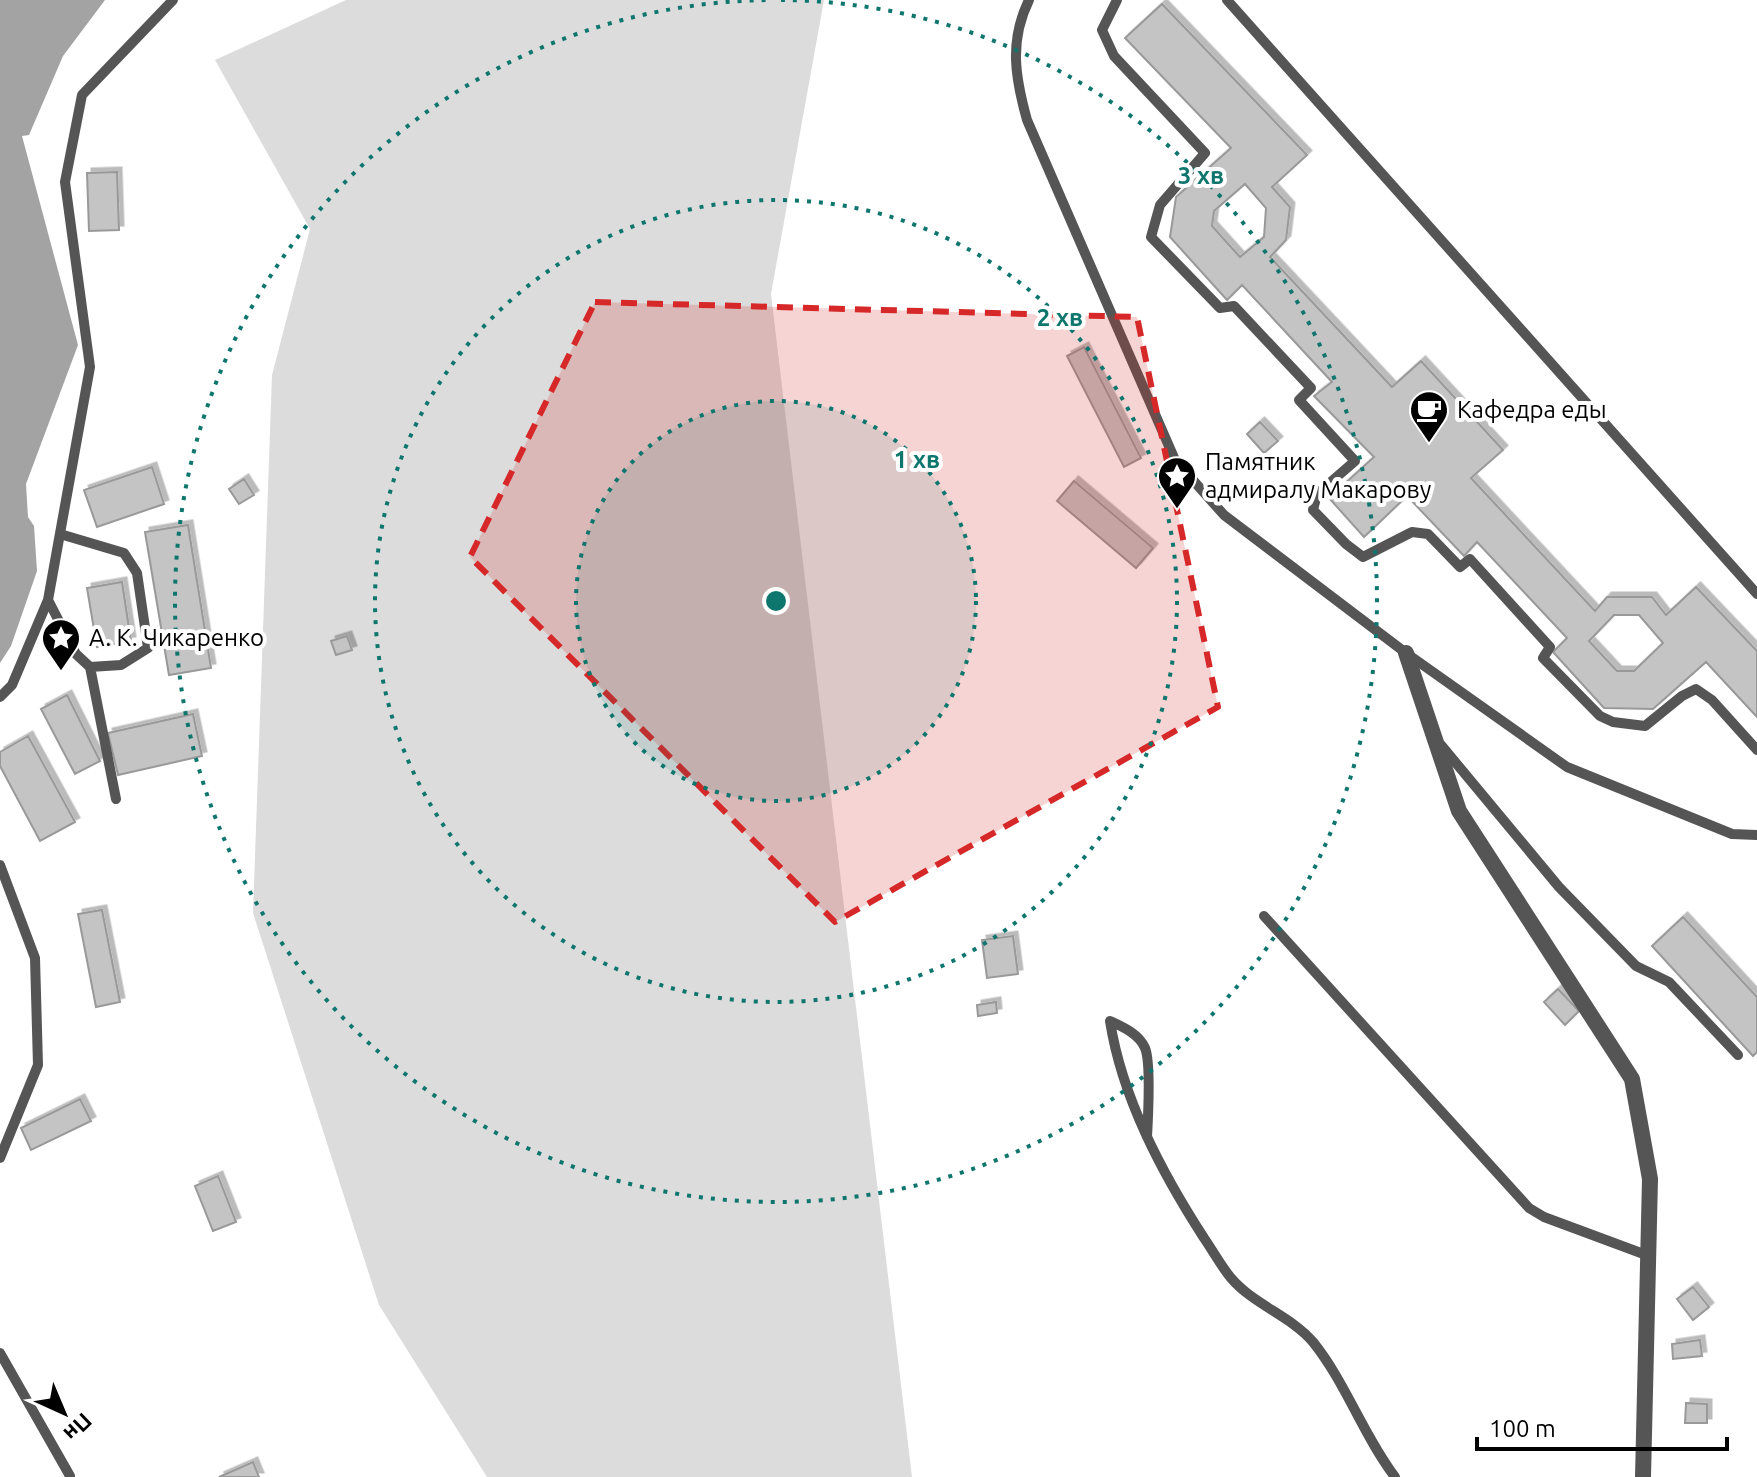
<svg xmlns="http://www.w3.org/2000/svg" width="1757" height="1477" viewBox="0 0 1757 1477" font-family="Ubuntu,sans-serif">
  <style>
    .green { fill: #dcdcdc }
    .water { fill: #a3a3a3 }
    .building { fill: #c4c4c4; stroke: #999; stroke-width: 2; fill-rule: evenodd; filter: url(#shadow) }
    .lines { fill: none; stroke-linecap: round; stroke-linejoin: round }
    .lane { stroke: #555; stroke-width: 10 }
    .street { stroke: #555; stroke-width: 16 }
    .marked { fill: #d62828; fill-opacity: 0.2; stroke: #d62828; stroke-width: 6; stroke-dasharray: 16 10; stroke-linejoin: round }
    .ring { fill: none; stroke: #0f766e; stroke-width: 4; stroke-dasharray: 4 8 }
    .labels { text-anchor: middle; stroke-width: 8; stroke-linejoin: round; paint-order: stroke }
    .poi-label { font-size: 24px; fill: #000; stroke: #fff; text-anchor: start }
    .centre { fill: #0f766e; stroke: #fff; stroke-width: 4 }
    .ring-label { font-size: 24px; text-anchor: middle; font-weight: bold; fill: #0f766e; stroke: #fff; stroke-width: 8; stroke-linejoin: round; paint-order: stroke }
  </style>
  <defs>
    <filter id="shadow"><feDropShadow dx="4.5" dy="-4.5" stdDeviation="0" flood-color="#0004"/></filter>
  </defs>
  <rect width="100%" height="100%" fill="#fff"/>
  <path class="green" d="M 346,0 L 824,0 L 771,294 L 912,1477 L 487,1477 L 379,1305 L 253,913 L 272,375 L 310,229 L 215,60 Z"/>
  <path class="water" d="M 0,0 L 105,0 L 63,56 L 29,135 L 22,136 L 78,345 L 26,484 L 28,517 L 34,526 L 37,571 L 11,646 L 0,663 Z"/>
  <path class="building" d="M 1162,4 L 1307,155 L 1272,187 L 1290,207 L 1286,240 L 1270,257 L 1392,387 L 1421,361 L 1503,450 L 1471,478 L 1595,611 L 1607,597 L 1652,597 L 1666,615 L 1696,587 L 1757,651 L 1757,717 L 1706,662 L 1653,709 L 1604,708 L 1553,652 L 1567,638 L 1477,542 L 1464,556 L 1407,496 L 1364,537 L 1329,498 L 1374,457 L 1314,396 L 1332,382 L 1242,285 L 1227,300 L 1170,237 L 1176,197 L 1231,148 L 1125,38 ZM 1245,184 L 1266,208 L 1264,237 L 1240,257 L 1212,226 L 1214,211 ZM 1614,615 L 1639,615 L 1663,643 L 1634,671 L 1617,671 L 1589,641 Z
    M 117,172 L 119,230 L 89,231 L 87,173 Z
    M 1084,347 L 1141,458 L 1124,467 L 1067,356 Z
    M 1260,422 L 1278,441 L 1264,453 L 1247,434 Z
    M 152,467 L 164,504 L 97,527 L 84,490 Z
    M 244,479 L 254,495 L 239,504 L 229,489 Z
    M 1074,481 L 1153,548 L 1136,568 L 1057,501 Z
    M 188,525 L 211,668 L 169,675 L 145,532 Z
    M 122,582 L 131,641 L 97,647 L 87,588 Z
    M 347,636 L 352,650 L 336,655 L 331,641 Z
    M 67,695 L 100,761 L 75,774 L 41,709 Z
    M 193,714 L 202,756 L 118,775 L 108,733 Z
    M 28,736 L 75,822 L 40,841 L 0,766 L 0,752 Z
    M 102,910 L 120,1002 L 96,1007 L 78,914 Z
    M 1683,917 L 1757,997 L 1757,1052 L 1753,1056 L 1652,946 Z
    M 1013,936 L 1018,974 L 987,978 L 982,940 Z
    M 1558,989 L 1579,1011 L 1565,1025 L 1544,1002 Z
    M 996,1002 L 997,1013 L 978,1016 L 977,1005 Z
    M 80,1099 L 91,1121 L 31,1150 L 21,1128 Z
    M 218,1176 L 236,1222 L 213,1231 L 195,1186 Z
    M 1693,1287 L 1709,1307 L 1693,1320 L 1677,1299 Z
    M 1700,1340 L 1702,1356 L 1673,1359 L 1672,1344 Z
    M 1686,1403 L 1707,1404 L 1707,1423 L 1685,1423 Z
    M 253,1462 L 259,1477 L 219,1477 Z"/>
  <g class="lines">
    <path class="lane" d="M 1029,0 C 1009,41 1015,77 1027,120 L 1175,460 L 1224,515 L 1406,653 L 1567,767 L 1732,834 L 1757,835
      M 1117,0 L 1102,30 L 1114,56 L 1205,153 L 1160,205 L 1151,237 L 1220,308 L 1234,306 L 1311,388 L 1299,400 L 1355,461 L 1317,494 L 1313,510 L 1346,544 L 1363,557 L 1412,532 L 1428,534 L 1460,567 L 1470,559 L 1550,647 L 1543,658 L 1600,716 L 1613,722 L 1645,726 L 1682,696 L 1696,689 L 1712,700 L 1757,750
      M 1227,0 L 1757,594
      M 48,600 L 76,654 L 90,667 L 121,665 L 148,648 L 137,573 L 124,553 L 60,534
      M 90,667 L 116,799
      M 0,697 L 12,685 L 48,600 L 90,367 L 65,182 L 82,95 L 173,0
      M 1441,745 L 1559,887 L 1636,966 L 1669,982 L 1738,1055
      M 0,865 L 35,958 L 38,1065 L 0,1158
      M 1264,916 L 1529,1208 L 1544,1217 L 1649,1256
      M 1147,1137 C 1148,1119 1151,1062 1145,1048 C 1139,1034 1123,1027 1110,1021 C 1122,1098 1162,1173 1204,1238 C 1213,1251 1221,1266 1231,1278 C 1254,1305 1291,1316 1313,1342 C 1346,1383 1363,1435 1395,1477
      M 0,1353 L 70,1476"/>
    <path class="street" d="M 1406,653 L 1459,811 L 1632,1079 L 1650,1179 L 1643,1477"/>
  </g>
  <path class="marked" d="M 595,302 L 1137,317 L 1218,707 L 835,922 L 470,557 Z"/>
  <circle cx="776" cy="601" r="200" fill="#0f766e" fill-opacity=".12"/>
  <g class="ring">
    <circle cx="776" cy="601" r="200"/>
    <circle cx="776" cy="601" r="401"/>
    <path d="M781 0A601 601 0 1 1 771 0"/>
  </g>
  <defs>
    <symbol id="cafe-pin" viewBox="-11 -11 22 30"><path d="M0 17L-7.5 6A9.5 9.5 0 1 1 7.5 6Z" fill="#000" stroke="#fff"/><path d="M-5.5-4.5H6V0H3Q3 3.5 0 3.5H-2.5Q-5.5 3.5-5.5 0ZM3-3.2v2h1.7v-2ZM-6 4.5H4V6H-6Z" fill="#fff"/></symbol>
    <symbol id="sight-pin" viewBox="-11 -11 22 30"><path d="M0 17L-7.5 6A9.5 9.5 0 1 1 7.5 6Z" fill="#000" stroke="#fff"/><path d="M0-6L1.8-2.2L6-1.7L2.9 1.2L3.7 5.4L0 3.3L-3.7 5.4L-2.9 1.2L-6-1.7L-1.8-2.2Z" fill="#fff"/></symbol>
  </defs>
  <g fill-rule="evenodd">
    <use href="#cafe-pin" x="1407" y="388" width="44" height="60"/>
    <use href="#sight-pin" x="1155" y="454" width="44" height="60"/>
    <use href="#sight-pin" x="39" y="616" width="44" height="60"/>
  </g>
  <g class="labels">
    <g class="poi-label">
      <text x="1457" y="418">Кафедра еды</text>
      <text x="1205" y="470">Памятник<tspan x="1205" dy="28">адмиралу Макарову</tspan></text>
      <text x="89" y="646">А. К. Чикаренко</text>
    </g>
  </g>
  <circle cx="776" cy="601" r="12" class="centre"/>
  <g class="ring-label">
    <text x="1201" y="184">3 хв</text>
    <text x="1060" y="326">2 хв</text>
    <text x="917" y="468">1 хв</text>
  </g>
  <g transform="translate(64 1413) rotate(136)" stroke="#ffffff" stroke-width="6" paint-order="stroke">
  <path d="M0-6L14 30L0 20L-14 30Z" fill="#000000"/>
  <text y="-12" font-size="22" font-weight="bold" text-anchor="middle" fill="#000000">Пн</text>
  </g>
  <path d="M1477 1437v12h250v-12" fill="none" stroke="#000000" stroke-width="4"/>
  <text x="1489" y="1437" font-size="24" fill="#000000" stroke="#ffffff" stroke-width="6" paint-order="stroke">100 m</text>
</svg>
